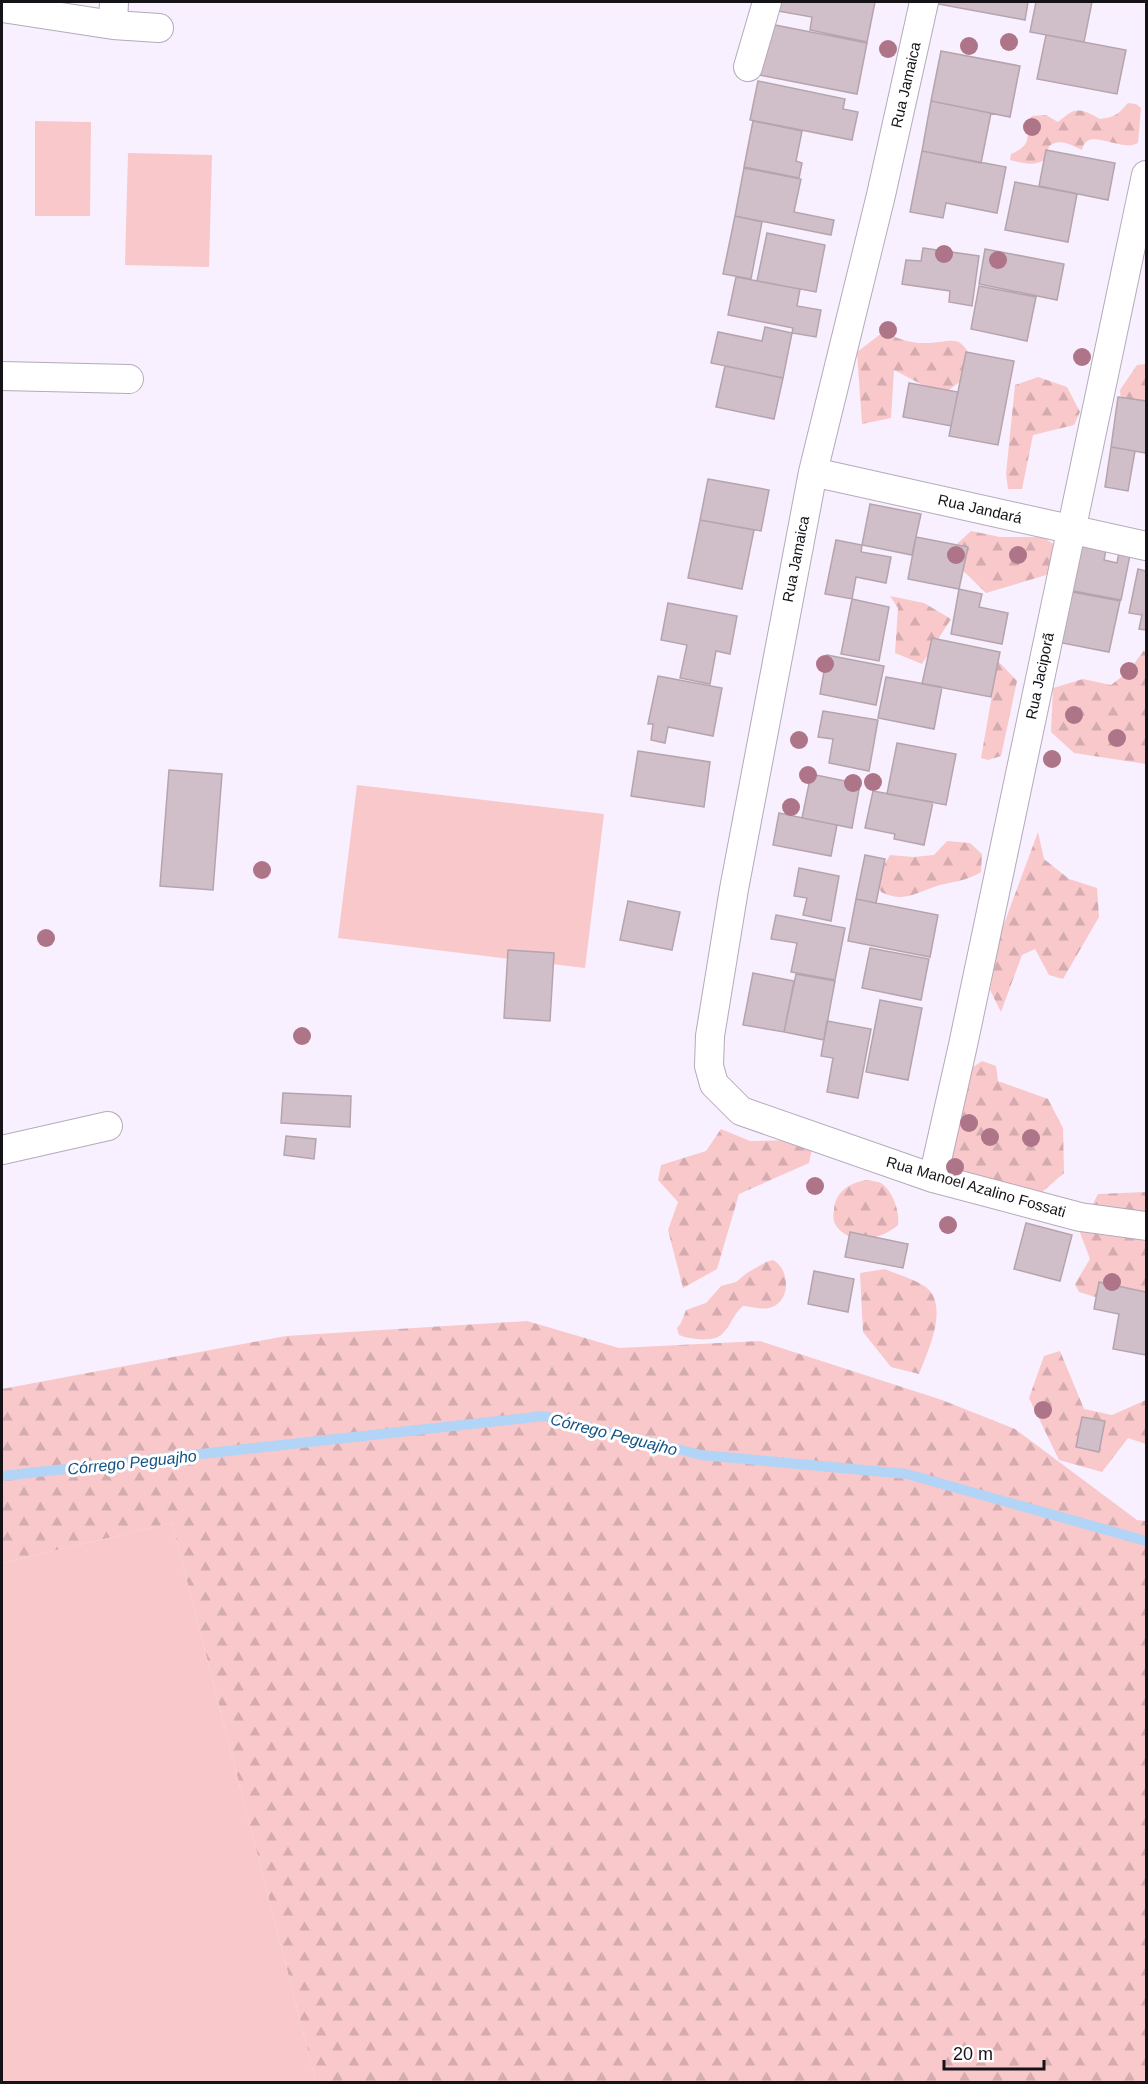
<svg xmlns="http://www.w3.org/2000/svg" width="1148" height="2084" viewBox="0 0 1148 2084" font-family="Helvetica,sans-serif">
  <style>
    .forest { fill: url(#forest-firs) }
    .garden { fill: #f8c8cb }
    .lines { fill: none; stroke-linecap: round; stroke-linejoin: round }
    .stream { stroke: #b2d4f6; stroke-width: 10 }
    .building { fill: #d0bec8; stroke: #b5a4ae; stroke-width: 1.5 }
    .street-casing { stroke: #b4aaba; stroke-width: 30 }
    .street { stroke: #fff; stroke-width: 28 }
    .tree { fill: #ae7488 }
    .labels { text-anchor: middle; stroke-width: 6; stroke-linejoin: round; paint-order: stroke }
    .street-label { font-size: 15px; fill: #161318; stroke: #fff }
    .water-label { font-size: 16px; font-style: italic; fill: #135285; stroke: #fff }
  </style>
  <defs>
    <pattern id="forest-firs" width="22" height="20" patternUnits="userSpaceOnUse" patternTransform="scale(1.5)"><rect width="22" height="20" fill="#f8c8cb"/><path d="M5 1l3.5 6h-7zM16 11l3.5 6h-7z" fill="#d4abae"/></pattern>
  </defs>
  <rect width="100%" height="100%" fill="#f8f0fe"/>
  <path class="forest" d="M 1128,103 L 1136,104 L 1141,108 L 1138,143 C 1120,153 1087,125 1082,150 C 1070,145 1061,138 1049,146 L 1046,159 C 1034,167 1022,163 1010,160 L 1011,154 C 1030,146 1028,140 1028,121 L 1032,116 L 1046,115 L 1058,122 C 1062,119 1066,115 1070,113 C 1080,106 1094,116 1100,119 C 1116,117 1118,114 1128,103 Z
    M 882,333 C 894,336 908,343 920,343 C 956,344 958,328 977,369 L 942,395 L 894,370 L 891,418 L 862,424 L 857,352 Z
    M 1146,364 L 1146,408 L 1138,413 L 1121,401 L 1120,390 L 1137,365 Z
    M 1038,377 L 1067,387 L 1080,412 L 1074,425 L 1033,435 L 1022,489 L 1008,489 L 1006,474 L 1015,385 Z
    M 971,531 L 1000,537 L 1043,537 L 1055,545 L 1053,573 L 986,593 L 946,554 Z
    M 890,596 L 924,603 L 951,619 L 922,664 L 895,653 L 898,608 Z
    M 1144,650 L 1146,656 L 1146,764 L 1074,753 L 1051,732 L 1053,688 L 1083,679 L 1111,685 L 1129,671 Z
    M 998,661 L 1017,681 L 1001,756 L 988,760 L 981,758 Z
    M 1038,832 L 1044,859 L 1069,879 L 1097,888 L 1099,917 L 1063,979 L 1049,975 L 1035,949 L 1022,955 L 1001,1012 L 990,990 L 1001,932 Z
    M 947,841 L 970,843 L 982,854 L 981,872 C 966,881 956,881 940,885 C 918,891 905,904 881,892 L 876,879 L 890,855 L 913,857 L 934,855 Z
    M 982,1061 L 996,1066 L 998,1081 L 1048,1099 L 1063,1128 L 1064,1173 L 1033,1200 L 944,1171 L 957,1078 Z
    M 721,1129 L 750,1141 L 798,1140 L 812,1149 L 809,1163 L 739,1194 L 717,1269 L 683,1288 L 668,1230 L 678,1202 L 658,1180 L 661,1165 L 706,1151 Z
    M 866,1180 C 871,1181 876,1181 881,1183 C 893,1191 900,1212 898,1225 C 881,1240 849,1247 835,1224 C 833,1219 833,1215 834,1210 C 835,1192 849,1183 866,1180 Z
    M 1146,1192 L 1146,1212 L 1131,1236 L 1146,1242 L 1146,1303 L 1131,1308 L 1079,1292 L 1075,1284 L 1090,1259 L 1079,1230 L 1098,1194 Z
    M 773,1260 C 790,1269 791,1300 772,1307 C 762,1311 752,1306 743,1306 C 733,1314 731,1326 722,1334 C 713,1343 689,1339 679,1335 L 677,1328 L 681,1323 L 686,1310 L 706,1303 L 721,1286 L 736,1282 L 747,1273 L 766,1262 Z
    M 885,1269 C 896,1274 920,1281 928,1289 C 948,1309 928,1351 919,1374 L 891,1367 L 863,1332 L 860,1273 Z
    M 527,1321 L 619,1348 L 760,1341 L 942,1400 L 1015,1429 L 1137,1520 L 1146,1521 L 1146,2082 L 316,2082 L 172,1523 L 2,1563 L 2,1389 L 286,1336 Z
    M 1060,1351 L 1084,1409 L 1112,1415 L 1146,1400 L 1146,1444 L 1128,1438 L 1102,1472 L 1059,1460 L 1029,1398 L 1044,1356 Z"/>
  <path class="garden" d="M 35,121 L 91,122 L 90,216 L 35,216 Z
    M 128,153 L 212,155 L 209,267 L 125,265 Z
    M 357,785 L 604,814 L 585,968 L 338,938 Z
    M 172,1523 L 316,2082 L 2,2082 L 2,1563 Z"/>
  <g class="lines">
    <path class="stream" d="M 2,1476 L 544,1416 L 701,1455 L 907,1474 L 1146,1541"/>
  </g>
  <path class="building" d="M 774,2 L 875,2 L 867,42 L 810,30 L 812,17 L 772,10 Z
    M 934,2 L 1028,2 L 1025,20 L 933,3 Z
    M 1036,2 L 1092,2 L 1084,42 L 1030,32 Z
    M 770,24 L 867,43 L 857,94 L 759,75 Z
    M 1046,35 L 1126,50 L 1117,94 L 1037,79 Z
    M 941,51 L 1020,66 L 1010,117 L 931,101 Z
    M 758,81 L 845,99 L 843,109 L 858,112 L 852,140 L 750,120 Z
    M 931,101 L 991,113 L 981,163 L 922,151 Z
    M 753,121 L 802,131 L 796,161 L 802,163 L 799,178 L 744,167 Z
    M 1046,150 L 1115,163 L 1108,200 L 1039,186 Z
    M 922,151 L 1006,167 L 997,213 L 946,203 L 943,218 L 910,212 Z
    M 744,168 L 801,179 L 794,212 L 834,220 L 831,235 L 735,216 Z
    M 1015,182 L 1077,194 L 1068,242 L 1005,230 Z
    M 735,216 L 762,222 L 751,279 L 723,274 Z
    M 767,233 L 825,245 L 816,292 L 757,281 Z
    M 923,248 L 979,256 L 972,306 L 949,302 L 950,291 L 902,284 L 906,260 L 921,261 Z
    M 985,249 L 1064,264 L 1057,300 L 979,284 Z
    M 736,277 L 800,289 L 797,306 L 821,310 L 816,337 L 792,333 L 793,328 L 728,315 Z
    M 979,286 L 1036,297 L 1027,341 L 971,329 Z
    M 765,327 L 792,333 L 783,378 L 711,363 L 718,332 L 762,341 Z
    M 966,352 L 1014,361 L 998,445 L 949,436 Z
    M 725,366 L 783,378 L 774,419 L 716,407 Z
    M 909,383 L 958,392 L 951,426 L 903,417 Z
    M 1118,397 L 1146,401 L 1146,453 L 1111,447 Z
    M 1111,447 L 1135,451 L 1128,491 L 1105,487 Z
    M 708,479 L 769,490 L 761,531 L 700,520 Z
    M 870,504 L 921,514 L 912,555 L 862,545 Z
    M 700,520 L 754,530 L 742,589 L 688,578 Z
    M 916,537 L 968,547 L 959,589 L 908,579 Z
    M 1078,539 L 1107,545 L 1104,560 L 1117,563 L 1120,547 L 1131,550 L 1121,600 L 1068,590 Z
    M 836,540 L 862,545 L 861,552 L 891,557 L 886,583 L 856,577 L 852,599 L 825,594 Z
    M 1138,569 L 1146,571 L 1146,630 L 1139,629 L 1142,615 L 1129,613 Z
    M 959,589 L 982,594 L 979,607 L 1008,613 L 1002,644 L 951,634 Z
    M 1067,591 L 1120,601 L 1109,652 L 1057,642 Z
    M 852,599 L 889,607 L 879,661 L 841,654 Z
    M 668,603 L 737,616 L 730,654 L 716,651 L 710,684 L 680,678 L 687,645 L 661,640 Z
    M 932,638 L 1000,652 L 991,697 L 922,684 Z
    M 827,655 L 884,666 L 876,705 L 820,694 Z
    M 658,676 L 722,688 L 713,736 L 668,727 L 665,743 L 651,740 L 653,724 L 648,724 Z
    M 886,677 L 942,687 L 934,729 L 878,718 Z
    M 823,711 L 878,720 L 869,771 L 829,763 L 833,739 L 818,737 Z
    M 897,743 L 956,754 L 946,805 L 887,794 Z
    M 638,751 L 710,762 L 704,807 L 631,796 Z
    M 169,770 L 222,774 L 213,890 L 160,886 Z
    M 811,774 L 860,784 L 852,828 L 802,818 Z
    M 873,791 L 933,802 L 924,845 L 894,839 L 895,834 L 865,828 Z
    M 779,813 L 837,825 L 831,856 L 773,845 Z
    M 865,855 L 885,859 L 876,903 L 856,899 Z
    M 799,868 L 839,876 L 831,921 L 803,915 L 807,898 L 794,896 Z
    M 856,899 L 938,915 L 930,957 L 848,941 Z
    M 628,901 L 680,912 L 672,950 L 620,940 Z
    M 776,915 L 845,928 L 835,980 L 791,972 L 797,943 L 771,939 Z
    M 870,948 L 929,959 L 921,1000 L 862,988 Z
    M 508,950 L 554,953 L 550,1021 L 504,1018 Z
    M 753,973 L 794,981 L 784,1032 L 743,1025 Z
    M 796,974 L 835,981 L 824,1040 L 784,1032 Z
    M 880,1000 L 922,1008 L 908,1080 L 866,1072 Z
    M 827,1021 L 871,1029 L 858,1098 L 827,1092 L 833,1058 L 821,1056 Z
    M 283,1093 L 351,1096 L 350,1127 L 281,1123 Z
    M 286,1136 L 316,1139 L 314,1159 L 284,1155 Z
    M 1026,1223 L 1072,1235 L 1060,1281 L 1014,1269 Z
    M 850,1232 L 908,1244 L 903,1268 L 845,1257 Z
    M 814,1271 L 854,1279 L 848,1312 L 808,1304 Z
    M 1099,1282 L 1146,1292 L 1146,1355 L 1113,1349 L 1119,1314 L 1094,1309 Z
    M 1082,1417 L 1105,1421 L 1099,1452 L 1076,1447 Z"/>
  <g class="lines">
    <defs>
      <path id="street" d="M 114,2 L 113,25 L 159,28
        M 924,2 L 881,195 L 813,472 L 734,889 L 710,1036 L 709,1066 L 714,1084 L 741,1111 L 933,1178 L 1080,1217 L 1146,1226
        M 2,8 L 113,25
        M 748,67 L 767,2
        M 2,376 L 129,379
        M 813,472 L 1146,546
        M 2,1150 L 108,1126
        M 933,1178 L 963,1045 L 1146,175"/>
    </defs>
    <use href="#street" class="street-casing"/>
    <use href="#street" class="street"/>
  </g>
  <g class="tree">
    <circle cx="1009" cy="42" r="9"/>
    <circle cx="969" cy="46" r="9"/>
    <circle cx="888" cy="49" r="9"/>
    <circle cx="1032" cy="127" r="9"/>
    <circle cx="944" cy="254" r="9"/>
    <circle cx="998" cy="260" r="9"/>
    <circle cx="888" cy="330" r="9"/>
    <circle cx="1082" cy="357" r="9"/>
    <circle cx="956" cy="555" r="9"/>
    <circle cx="1018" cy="555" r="9"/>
    <circle cx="825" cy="664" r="9"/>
    <circle cx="1129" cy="671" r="9"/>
    <circle cx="1074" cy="715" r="9"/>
    <circle cx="1117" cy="738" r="9"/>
    <circle cx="799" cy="740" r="9"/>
    <circle cx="1052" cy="759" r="9"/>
    <circle cx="808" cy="775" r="9"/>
    <circle cx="873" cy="782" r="9"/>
    <circle cx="853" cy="783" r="9"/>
    <circle cx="791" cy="807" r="9"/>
    <circle cx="262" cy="870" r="9"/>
    <circle cx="46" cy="938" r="9"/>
    <circle cx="302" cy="1036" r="9"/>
    <circle cx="969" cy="1123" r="9"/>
    <circle cx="990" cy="1137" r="9"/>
    <circle cx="1031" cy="1138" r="9"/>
    <circle cx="955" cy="1167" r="9"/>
    <circle cx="815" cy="1186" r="9"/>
    <circle cx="948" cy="1225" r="9"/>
    <circle cx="1112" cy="1282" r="9"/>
    <circle cx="1043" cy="1410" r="9"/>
  </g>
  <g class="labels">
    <g class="street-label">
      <text transform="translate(906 85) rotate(-77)" y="5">Rua Jamaica</text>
      <text transform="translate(980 509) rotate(13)" y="5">Rua Jandará</text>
      <text transform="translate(796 559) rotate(-79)" y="5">Rua Jamaica</text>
      <text transform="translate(1040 676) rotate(-78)" y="5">Rua Jaciporã</text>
      <text transform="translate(976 1187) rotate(16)" y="5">Rua Manoel Azalino Fossati</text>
    </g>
    <g class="water-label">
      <text transform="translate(614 1434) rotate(14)" y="6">Córrego Peguajho</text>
      <text transform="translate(132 1462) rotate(-6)" y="6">Córrego Peguajho</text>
    </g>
  </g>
  <rect width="1148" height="2084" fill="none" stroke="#161318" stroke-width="6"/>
  <path d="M944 2060v9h100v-9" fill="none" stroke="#161318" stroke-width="3"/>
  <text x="953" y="2060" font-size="18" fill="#161318" stroke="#ffffff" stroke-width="4.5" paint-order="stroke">20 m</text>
</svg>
